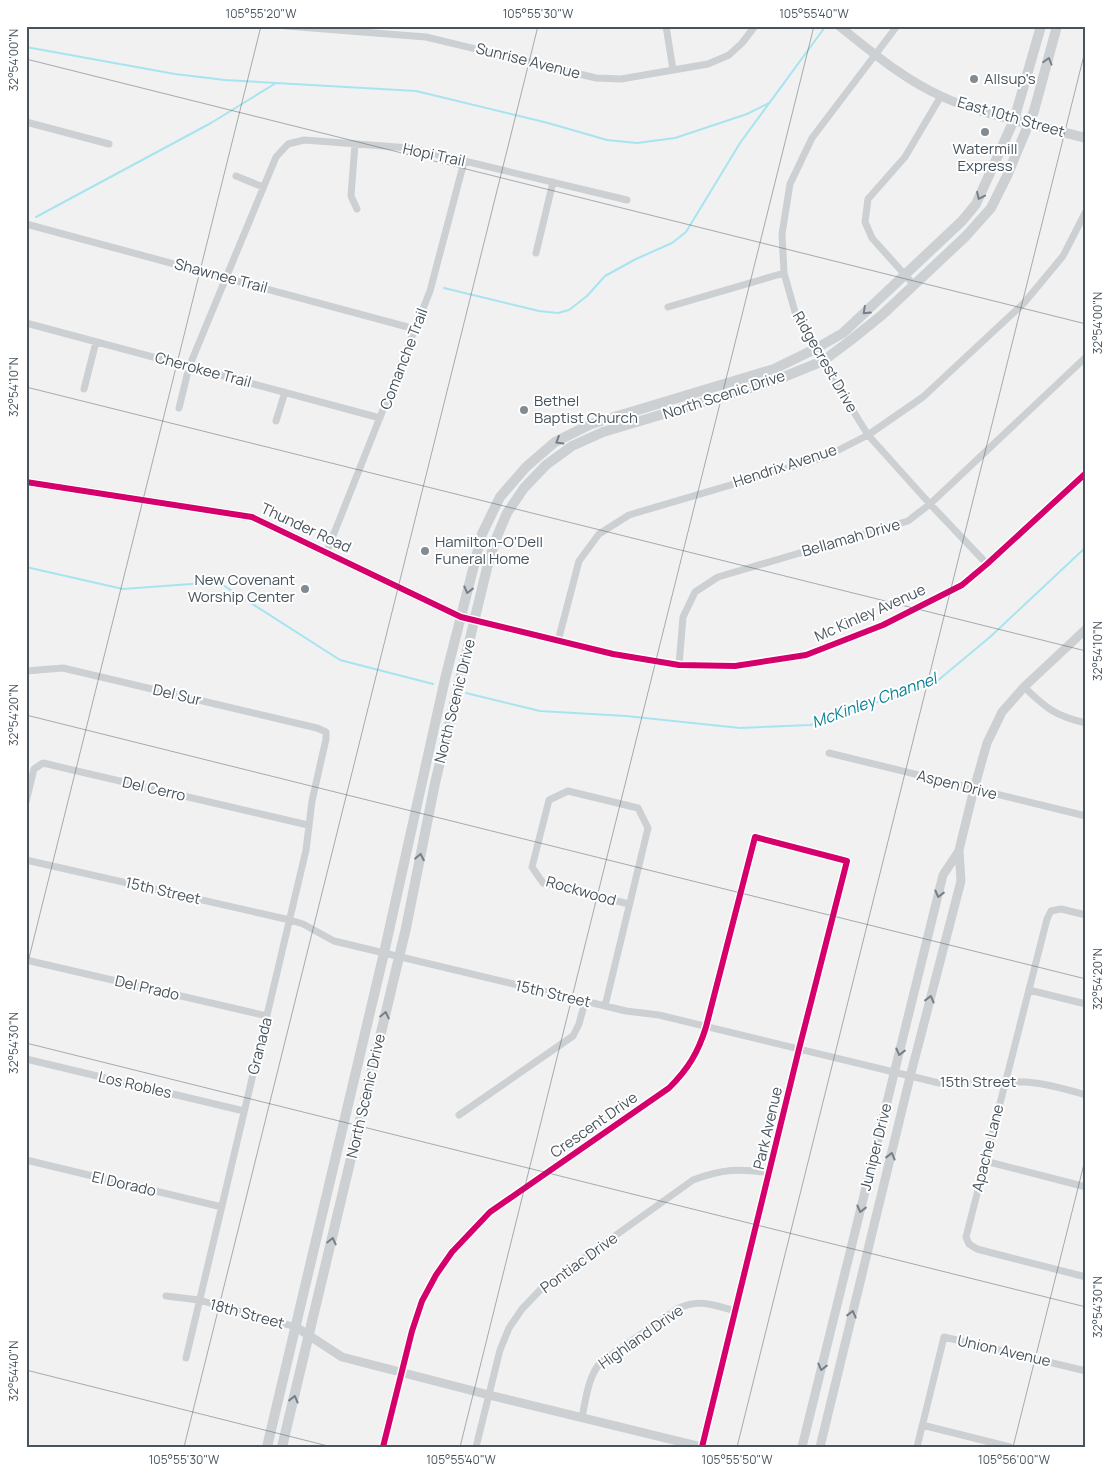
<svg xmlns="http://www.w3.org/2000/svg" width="1112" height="1473" viewBox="0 0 1112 1473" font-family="Manrope,sans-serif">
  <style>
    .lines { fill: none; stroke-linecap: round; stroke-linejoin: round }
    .stream { stroke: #a8e4f0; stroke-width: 2 }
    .minor { stroke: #ccd0d2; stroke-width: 7 }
    .tertiary { stroke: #ccd0d2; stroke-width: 9 }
    .secondary { stroke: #ccd0d3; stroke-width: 10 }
    .cycleway-casing { stroke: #fff; stroke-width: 9 }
    .cycleway { stroke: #d6006c; stroke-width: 6 }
    .oneway { stroke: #767f87 }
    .ticks { fill: none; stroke: #47545e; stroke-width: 1; stroke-opacity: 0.45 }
    .poi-dot { fill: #828b91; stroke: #fff; stroke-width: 2 }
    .labels { text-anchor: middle; stroke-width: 4; stroke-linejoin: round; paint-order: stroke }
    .street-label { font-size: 15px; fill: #47545e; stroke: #fff }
    .poi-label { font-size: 15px; fill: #47545e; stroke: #fff; text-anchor: start }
    .water-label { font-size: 16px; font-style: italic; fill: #098298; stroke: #fff }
    .neatline { fill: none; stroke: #47545e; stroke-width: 2 }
    .ticks-label { font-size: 12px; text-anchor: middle; fill: #47545e }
  </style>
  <rect width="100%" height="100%" fill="#f1f1f1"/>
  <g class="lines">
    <path class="stream" d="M 26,47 L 175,74 L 225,80 L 416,91 L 548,123 L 607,140 L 637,143 L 675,138 L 747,114 L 769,103
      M 36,217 L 211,123 L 276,83
      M 444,288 L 539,311 L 558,313 L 569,310 L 587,296 L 605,276 L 636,259 L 672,243 L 686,232 L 740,143 L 825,27
      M 26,567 L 123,589 L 218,582 L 340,660 L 433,684
      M 466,693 L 540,711 L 626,716 L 740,728 L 810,725 L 936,682 L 990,637 L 1086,547"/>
    <path class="minor" d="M 286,26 L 426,37 L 596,78 L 621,79 L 708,64 L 729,55 L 742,43 L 755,26
      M 666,26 L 673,70
      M 897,26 L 812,138 L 790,184 L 782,234 L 784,273 L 795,312 L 815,349 L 868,435 L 930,504 L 987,564
      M 26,122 L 109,144
      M 355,144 L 351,196 L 357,209
      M 236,176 L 263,187
      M 26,224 L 415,329
      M 536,253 L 553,182
      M 914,285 L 872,238 L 865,222 L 868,199 L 905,157 L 941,96
      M 668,307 L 784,273
      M 26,323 L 380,418
      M 84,389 L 96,342
      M 179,408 L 189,367 L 276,157 L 288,144 L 304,140 L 410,148 L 627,200
      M 276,421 L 285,392
      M 327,551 L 430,291 L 464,162
      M 475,620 L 613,654 L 679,665 L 735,666 L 806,655 L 883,625 L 962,585 L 987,564 L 1086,473
      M 558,641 L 579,561 L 599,534 L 629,515 L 825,457 L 868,435 L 923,397 L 1024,303 L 1063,256 L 1086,211
      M 679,665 L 683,617 L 695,592 L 718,577 L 908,521 L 930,504 L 1086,357
      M 26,671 L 63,668 L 317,728 L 326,732 L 326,739 L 312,801 L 306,850 L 186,1358
      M 1024,687 C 1046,708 1055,716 1086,723
      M 829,753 L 1086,816
      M 26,802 L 34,769 L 43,763 L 308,825
      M 26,860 L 290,920 L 303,924 L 334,941 L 626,1011 L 659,1015 L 939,1083 C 968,1085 996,1080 1025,1082 C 1045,1083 1066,1089 1086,1095
      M 1086,915 L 1061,909 L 1051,911 L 1047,919 L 966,1237 L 969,1244 L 977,1249 L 1086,1277
      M 26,960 L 267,1016
      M 1029,990 L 1086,1004
      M 605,1006 L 648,828 L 638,808 L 568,791 L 549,800 L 532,867 L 543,883 L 629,904
      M 26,1059 L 244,1111
      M 459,1115 L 573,1036 L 579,1024 L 585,1002
      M 26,1160 L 222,1207
      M 985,1161 L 1086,1187
      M 166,1296 L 199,1300 L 296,1327
      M 582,1417 C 586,1399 588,1376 601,1362 L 677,1309 C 699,1298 713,1305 736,1311
      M 922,1425 L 1010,1447
      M 383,1447 L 412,1331 L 422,1301 L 436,1275 L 452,1252 L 490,1212 L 669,1088 C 688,1069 698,1053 706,1027 L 755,837 L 847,861 L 799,1049 L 702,1447
      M 476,1447 L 500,1350 L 509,1328 L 522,1309 L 542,1288 L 693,1180 C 722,1169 740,1168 770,1173
      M 917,1447 L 944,1337 L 1086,1371"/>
    <path class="tertiary" d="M 839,26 C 871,51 903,79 941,96 C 964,107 989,114 1014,120
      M 26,482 L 252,517 L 461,617 L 475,620
      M 296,1327 L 342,1357 L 489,1395 L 702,1447
      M 802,1447 L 943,875 L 959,851
      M 820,1447 L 910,1077 L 961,881 L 959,850 L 974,789 L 987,743 L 1002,712 L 1024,687 L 1086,629"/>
    <path class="secondary" d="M 1014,120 L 1086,138
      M 267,1447 L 384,953 L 445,679 L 482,534 L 500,497 L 526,467 L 555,442 L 591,424 L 774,369 L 815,349 L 843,333 L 962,221 L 976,204 L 1014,120 L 1041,26
      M 282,1447 L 406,928 L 435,783 L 487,568 L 495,541 L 507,513 L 524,488 L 546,465 L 572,446 L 603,432 L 744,390 L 781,378 L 823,361 L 851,340 L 882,315 L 966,236 L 991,208 L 1007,176 L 1034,111 L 1057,26"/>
    <defs>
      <path id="cycleway" d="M 26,482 L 252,517 L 461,617 L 613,654 L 679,665 L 735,666 L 806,655 L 883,625 L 962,585 L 987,564 L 1086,473
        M 383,1447 L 412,1331 L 422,1301 L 436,1275 L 452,1252 L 490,1212 L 669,1088 C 688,1069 698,1053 706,1027 L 755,837 L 847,861 L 799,1049 L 702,1447"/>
    </defs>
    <use href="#cycleway" class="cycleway-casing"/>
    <use href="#cycleway" class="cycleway"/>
  </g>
  <defs><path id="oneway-chevron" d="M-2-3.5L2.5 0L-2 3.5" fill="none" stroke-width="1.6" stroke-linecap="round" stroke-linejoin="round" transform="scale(1.25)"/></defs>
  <g class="oneway">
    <use href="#oneway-chevron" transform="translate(1048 61) rotate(-74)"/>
    <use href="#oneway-chevron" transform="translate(980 196) rotate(115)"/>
    <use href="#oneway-chevron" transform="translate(866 311) rotate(137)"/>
    <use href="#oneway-chevron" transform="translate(559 441) rotate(149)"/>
    <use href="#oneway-chevron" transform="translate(468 590) rotate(104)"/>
    <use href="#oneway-chevron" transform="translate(420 857) rotate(-79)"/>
    <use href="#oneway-chevron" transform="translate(939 894) rotate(104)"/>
    <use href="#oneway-chevron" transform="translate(930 999) rotate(-76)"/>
    <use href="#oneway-chevron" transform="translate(385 1015) rotate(-77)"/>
    <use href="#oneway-chevron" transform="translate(900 1052) rotate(104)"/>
    <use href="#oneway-chevron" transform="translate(891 1156) rotate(-76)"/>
    <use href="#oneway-chevron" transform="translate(861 1209) rotate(104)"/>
    <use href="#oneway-chevron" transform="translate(332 1241) rotate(-77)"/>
    <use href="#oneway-chevron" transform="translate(852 1314) rotate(-76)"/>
    <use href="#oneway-chevron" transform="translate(822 1367) rotate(104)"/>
    <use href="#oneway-chevron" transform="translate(294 1399) rotate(-76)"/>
  </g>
  <path class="ticks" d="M 26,59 L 1086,324M 26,387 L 1086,651M 26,715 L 1086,979M 26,970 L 261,26M 26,1043 L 1086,1307M 26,1370 L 332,1447M 184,1447 L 538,26M 460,1447 L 814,26M 737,1447 L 1086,47M 1013,1447 L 1086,1156"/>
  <g class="poi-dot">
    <circle cx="974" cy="79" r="5"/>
    <circle cx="985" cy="132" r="5"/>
    <circle cx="524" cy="410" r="5"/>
    <circle cx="425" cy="551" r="5"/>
    <circle cx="305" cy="589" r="5"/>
  </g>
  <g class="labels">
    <g class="street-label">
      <text transform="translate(528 61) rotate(14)" y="5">Sunrise Avenue</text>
      <text transform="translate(1011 117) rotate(16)" y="5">East 10th Street</text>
      <text transform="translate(434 155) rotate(12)" y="5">Hopi Trail</text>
      <text transform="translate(221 276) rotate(15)" y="5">Shawnee Trail</text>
      <text transform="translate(404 359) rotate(-69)" y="5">Comanche Trail</text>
      <text transform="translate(825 362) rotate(60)" y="5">Ridgecrest Drive</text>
      <text transform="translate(203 370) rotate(15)" y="5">Cherokee Trail</text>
      <text transform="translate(724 395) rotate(-18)" y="5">North Scenic Drive</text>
      <text transform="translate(785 466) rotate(-18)" y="5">Hendrix Avenue</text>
      <text transform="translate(306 528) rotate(25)" y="5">Thunder Road</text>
      <text transform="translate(851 538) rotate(-16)" y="5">Bellamah Drive</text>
      <text transform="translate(870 613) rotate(-24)" y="5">Mc Kinley Avenue</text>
      <text transform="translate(177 695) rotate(13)" y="5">Del Sur</text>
      <text transform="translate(455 701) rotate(-76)" y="5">North Scenic Drive</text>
      <text transform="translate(957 785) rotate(14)" y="5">Aspen Drive</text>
      <text transform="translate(154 789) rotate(13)" y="5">Del Cerro</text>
      <text transform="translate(163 891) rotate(13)" y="5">15th Street</text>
      <text transform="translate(581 891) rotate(16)" y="5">Rockwood</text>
      <text transform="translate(147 988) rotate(13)" y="5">Del Prado</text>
      <text transform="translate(553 994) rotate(13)" y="5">15th Street</text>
      <text transform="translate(260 1046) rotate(-76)" y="5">Granada</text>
      <text x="978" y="1087">15th Street</text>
      <text transform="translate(135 1085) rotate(13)" y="5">Los Robles</text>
      <text transform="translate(366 1096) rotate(-77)" y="5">North Scenic Drive</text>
      <text transform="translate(594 1125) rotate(-35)" y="5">Crescent Drive</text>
      <text transform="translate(768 1128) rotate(-77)" y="5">Park Avenue</text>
      <text transform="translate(876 1147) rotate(-76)" y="5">Juniper Drive</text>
      <text transform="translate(988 1148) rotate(-76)" y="5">Apache Lane</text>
      <text transform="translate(124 1184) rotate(13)" y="5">El Dorado</text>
      <text transform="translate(579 1263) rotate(-36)" y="5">Pontiac Drive</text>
      <text transform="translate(247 1314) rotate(15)" y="5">18th Street</text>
      <text transform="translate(641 1337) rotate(-35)" y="5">Highland Drive</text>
      <text transform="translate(1004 1351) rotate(13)" y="5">Union Avenue</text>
    </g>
    <g class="poi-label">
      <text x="984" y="84">Allsup's</text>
      <text x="985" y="154" text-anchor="middle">Watermill<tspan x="985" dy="17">Express</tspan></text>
      <text x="534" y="406">Bethel<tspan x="534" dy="17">Baptist Church</tspan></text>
      <text x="435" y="547">Hamilton-O'Dell<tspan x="435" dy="17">Funeral Home</tspan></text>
      <text x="295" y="585" text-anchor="end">New Covenant<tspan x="295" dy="17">Worship Center</tspan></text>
    </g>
    <g class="water-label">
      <text transform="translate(874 700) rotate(-20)" y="6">McKinley Channel</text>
    </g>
  </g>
  <rect width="1112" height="1473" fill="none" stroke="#ffffff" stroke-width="55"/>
  <rect x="28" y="28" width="1056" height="1418" class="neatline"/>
  <g class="ticks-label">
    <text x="261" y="18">105°55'20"W</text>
    <text x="538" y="18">105°55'30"W</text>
    <text x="814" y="18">105°55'40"W</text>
    <text transform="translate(14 60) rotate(-90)" y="4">32°54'00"N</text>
    <text transform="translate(1098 323) rotate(-90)" y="4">32°54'00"N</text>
    <text transform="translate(14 387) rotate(-90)" y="4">32°54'10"N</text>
    <text transform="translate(1098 651) rotate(-90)" y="4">32°54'10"N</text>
    <text transform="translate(14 715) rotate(-90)" y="4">32°54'20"N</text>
    <text transform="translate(1098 979) rotate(-90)" y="4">32°54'20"N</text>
    <text transform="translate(14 1043) rotate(-90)" y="4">32°54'30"N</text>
    <text transform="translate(1098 1307) rotate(-90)" y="4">32°54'30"N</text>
    <text transform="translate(14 1371) rotate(-90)" y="4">32°54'40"N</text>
    <text x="184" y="1464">105°55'30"W</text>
    <text x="461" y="1464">105°55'40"W</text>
    <text x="737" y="1464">105°55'50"W</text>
    <text x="1014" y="1464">105°56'00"W</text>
  </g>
</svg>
